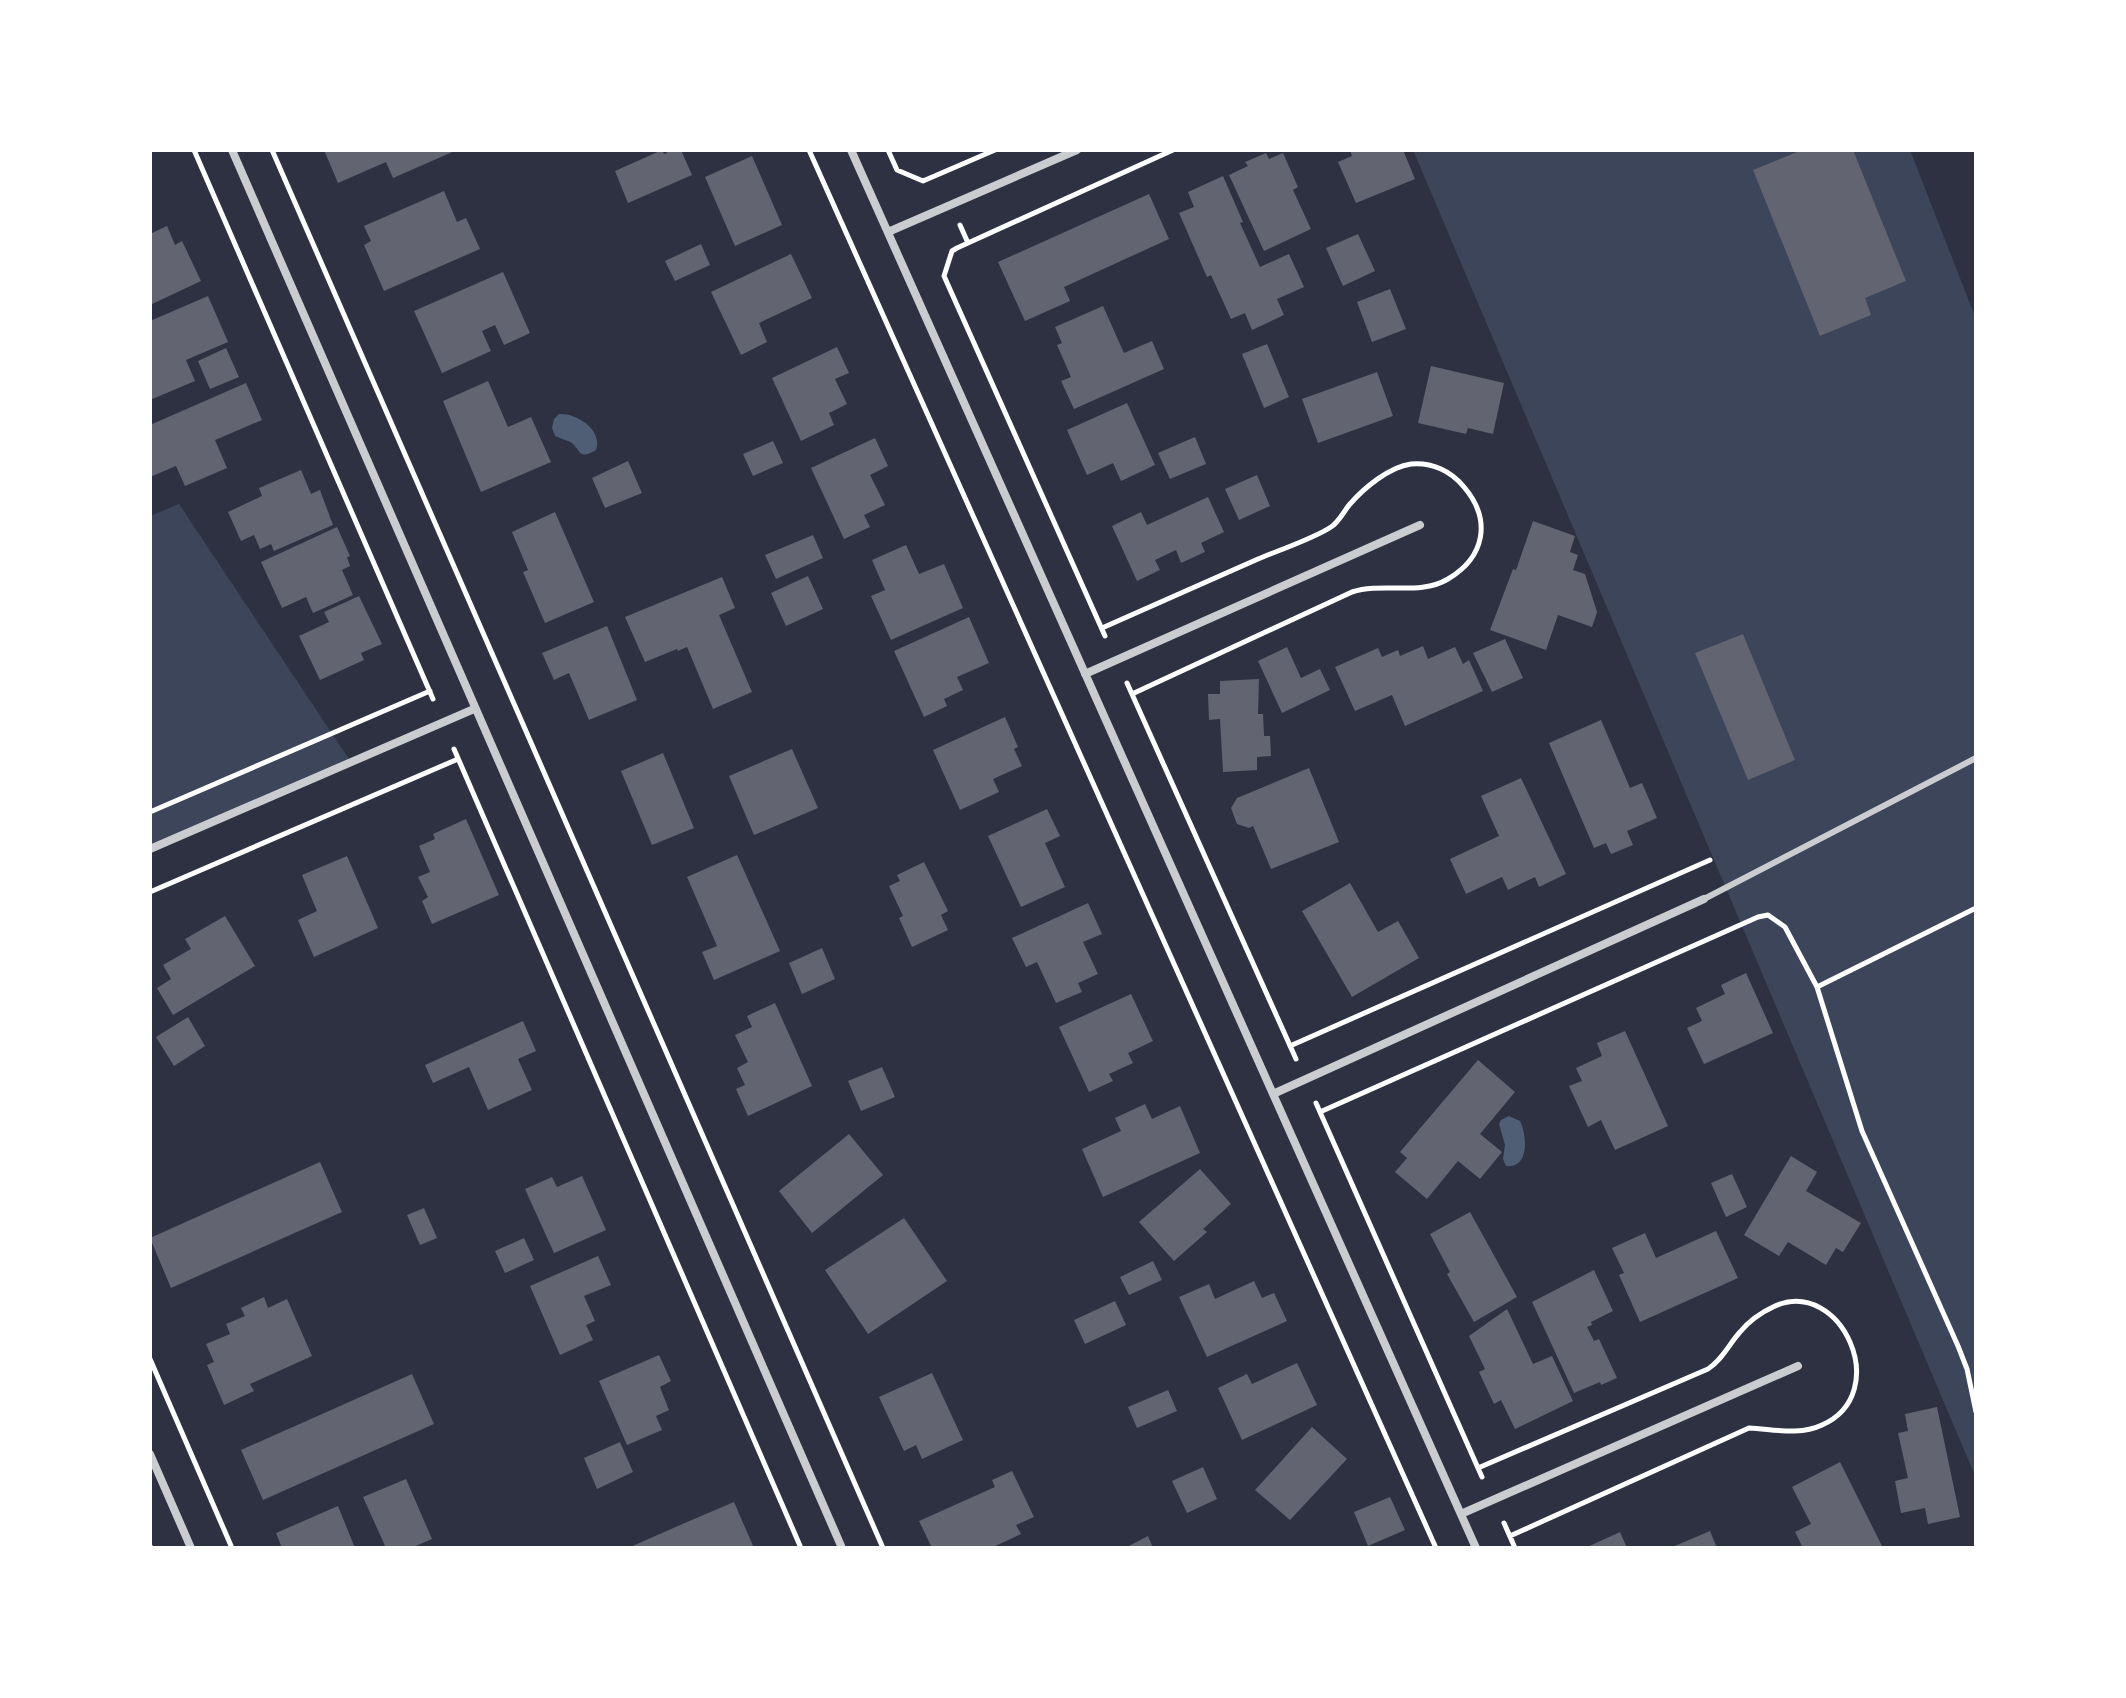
<svg xmlns="http://www.w3.org/2000/svg" width="2126" height="1698" viewBox="0 0 2126 1698" font-family="Mulish,sans-serif">
  <style>
    .green { fill: #3c4559 }
    .water { fill: #4f5d75 }
    .building { fill: #626471 }
    .lines { fill: none; stroke-linecap: round; stroke-linejoin: round }
    .path { stroke: #fff; stroke-width: 5 }
    .service { stroke: #caccd0; stroke-width: 6 }
    .minor { stroke: #caccd0; stroke-width: 8 }
  </style>
  <rect width="100%" height="100%" fill="#2d3142"/>
  <path class="green" d="M 1413,150 L 1910,150 L 1976,319 L 1976,1478 Z
    M 179,504 L 351,762 L 150,849 L 150,516 Z"/>
  <path class="water" d="M 559,414 C 577,413 603,430 596,450 C 576,462 582,447 568,441 C 563,439 559,438 555,436 L 552,428 L 554,419 Z
    M 1509,1116 L 1520,1121 C 1527,1135 1530,1169 1506,1166 L 1503,1159 L 1505,1145 L 1499,1124 L 1501,1120 Z"/>
  <path class="building" d="M 324,150 L 457,150 L 393,178 L 386,162 L 338,183 Z
    M 662,150 L 664,154 L 667,153 L 666,150 L 681,150 L 692,175 L 628,203 L 615,171 Z
    M 1350,150 L 1403,150 L 1415,179 L 1356,203 L 1338,162 L 1352,156 Z
    M 1802,150 L 1853,150 L 1906,281 L 1865,298 L 1871,315 L 1820,336 L 1753,170 Z
    M 1266,153 L 1269,159 L 1283,153 L 1298,187 L 1293,190 L 1311,229 L 1264,251 L 1229,175 L 1248,166 L 1245,162 Z
    M 752,156 L 782,225 L 735,246 L 705,177 Z
    M 1223,176 L 1243,222 L 1240,223 L 1260,267 L 1289,254 L 1304,287 L 1277,299 L 1284,315 L 1252,330 L 1245,313 L 1231,319 L 1211,275 L 1207,277 L 1179,213 L 1194,207 L 1188,192 Z
    M 444,191 L 457,222 L 466,218 L 480,249 L 384,291 L 364,245 L 371,241 L 364,226 Z
    M 1149,194 L 1169,239 L 1064,287 L 1070,301 L 1025,321 L 998,262 Z
    M 167,226 L 175,245 L 182,241 L 201,281 L 150,305 L 150,234 Z
    M 1358,234 L 1375,271 L 1343,286 L 1326,248 Z
    M 701,244 L 710,265 L 675,281 L 665,261 Z
    M 791,254 L 812,298 L 759,323 L 767,342 L 741,355 L 711,292 Z
    M 503,272 L 530,333 L 504,345 L 495,325 L 482,331 L 491,351 L 442,373 L 414,311 Z
    M 1390,289 L 1406,329 L 1372,342 L 1357,302 Z
    M 208,296 L 228,342 L 186,360 L 195,381 L 150,400 L 150,321 Z
    M 1103,306 L 1124,353 L 1152,341 L 1164,369 L 1074,409 L 1061,381 L 1071,377 L 1057,345 L 1062,343 L 1055,327 Z
    M 1267,344 L 1289,397 L 1264,408 L 1242,354 Z
    M 837,347 L 849,373 L 835,379 L 847,404 L 829,413 L 834,425 L 801,441 L 772,378 Z
    M 226,348 L 239,377 L 210,389 L 198,361 Z
    M 1431,366 L 1504,383 L 1493,434 L 1468,428 L 1466,434 L 1418,423 Z
    M 1377,372 L 1393,416 L 1318,443 L 1302,399 Z
    M 488,381 L 508,427 L 531,417 L 551,462 L 481,492 L 443,401 Z
    M 246,383 L 262,420 L 215,440 L 227,468 L 185,486 L 176,466 L 150,477 L 150,425 Z
    M 1127,403 L 1155,465 L 1121,481 L 1113,463 L 1087,475 L 1067,430 Z
    M 1195,437 L 1206,464 L 1170,479 L 1158,453 Z
    M 875,438 L 888,466 L 870,475 L 885,505 L 864,515 L 870,527 L 844,539 L 811,468 Z
    M 773,441 L 783,463 L 753,476 L 743,454 Z
    M 628,461 L 642,493 L 605,508 L 592,478 Z
    M 301,470 L 311,494 L 320,490 L 333,525 L 274,551 L 271,544 L 260,549 L 254,535 L 241,541 L 228,512 L 262,496 L 259,488 Z
    M 1257,475 L 1270,506 L 1239,520 L 1225,489 Z
    M 1208,497 L 1224,532 L 1201,543 L 1205,552 L 1181,563 L 1176,550 L 1155,560 L 1160,570 L 1137,581 L 1112,526 L 1141,512 L 1147,525 Z
    M 555,512 L 594,602 L 545,623 L 523,572 L 528,570 L 512,532 Z
    M 1533,521 L 1575,536 L 1570,552 L 1578,555 L 1573,570 L 1585,574 L 1597,612 L 1592,627 L 1558,615 L 1546,650 L 1490,630 L 1513,569 L 1516,570 Z
    M 337,527 L 350,556 L 347,557 L 350,566 L 342,570 L 353,595 L 313,613 L 306,597 L 282,608 L 261,562 Z
    M 813,535 L 823,558 L 776,579 L 765,555 Z
    M 906,545 L 919,574 L 944,564 L 963,608 L 891,640 L 871,596 L 885,590 L 872,560 Z
    M 808,576 L 823,609 L 786,626 L 771,593 Z
    M 722,577 L 735,608 L 719,615 L 752,692 L 713,709 L 687,647 L 678,651 L 677,649 L 645,662 L 625,617 Z
    M 359,596 L 382,644 L 361,653 L 364,660 L 320,680 L 299,636 L 329,622 L 324,612 Z
    M 969,617 L 989,663 L 957,677 L 963,690 L 944,699 L 947,706 L 924,717 L 894,651 Z
    M 607,626 L 637,700 L 589,720 L 569,673 L 554,680 L 542,653 Z
    M 1743,634 L 1795,760 L 1748,780 L 1695,653 Z
    M 1505,639 L 1523,678 L 1492,692 L 1473,653 Z
    M 1423,646 L 1428,659 L 1455,647 L 1463,664 L 1469,660 L 1483,691 L 1405,726 L 1392,695 L 1355,711 L 1335,667 L 1378,648 L 1382,657 L 1398,650 L 1400,656 Z
    M 1287,647 L 1301,678 L 1320,669 L 1330,690 L 1282,713 L 1258,661 Z
    M 1259,679 L 1258,714 L 1263,714 L 1264,736 L 1270,736 L 1271,756 L 1257,757 L 1257,770 L 1223,772 L 1220,719 L 1209,720 L 1208,694 L 1220,694 L 1220,681 Z
    M 1005,717 L 1018,747 L 1014,749 L 1022,766 L 993,779 L 999,792 L 960,810 L 933,750 Z
    M 1601,720 L 1630,788 L 1642,783 L 1657,818 L 1627,831 L 1633,845 L 1611,854 L 1606,843 L 1594,848 L 1549,743 Z
    M 792,749 L 818,808 L 754,835 L 729,776 Z
    M 663,753 L 694,828 L 652,845 L 621,771 Z
    M 1309,768 L 1339,842 L 1271,869 L 1253,826 L 1249,828 L 1237,824 L 1231,808 L 1237,798 Z
    M 1521,778 L 1566,874 L 1539,887 L 1535,877 L 1508,890 L 1502,877 L 1466,894 L 1450,859 L 1499,836 L 1481,796 Z
    M 1047,809 L 1060,836 L 1045,843 L 1065,887 L 1021,907 L 988,836 Z
    M 466,819 L 499,895 L 432,924 L 422,901 L 428,897 L 418,877 L 430,872 L 419,846 L 435,839 L 433,834 Z
    M 737,855 L 780,951 L 714,980 L 702,952 L 717,946 L 687,877 Z
    M 347,856 L 378,928 L 314,957 L 298,920 L 317,911 L 302,875 Z
    M 924,862 L 948,911 L 941,915 L 948,930 L 912,947 L 899,918 L 903,916 L 889,886 L 900,881 L 897,875 Z
    M 1350,883 L 1378,932 L 1398,921 L 1419,958 L 1352,997 L 1302,911 Z
    M 1088,903 L 1102,934 L 1083,942 L 1098,974 L 1078,983 L 1082,992 L 1056,1003 L 1037,962 L 1026,967 L 1012,938 Z
    M 225,916 L 255,966 L 173,1015 L 157,988 L 171,979 L 163,965 L 191,949 L 185,939 Z
    M 822,948 L 835,979 L 802,994 L 789,963 Z
    M 1746,973 L 1773,1033 L 1704,1064 L 1687,1028 L 1702,1021 L 1696,1008 L 1725,994 L 1721,985 Z
    M 1131,994 L 1153,1041 L 1128,1053 L 1133,1063 L 1109,1074 L 1113,1081 L 1089,1092 L 1059,1027 Z
    M 775,1003 L 812,1086 L 748,1116 L 736,1089 L 745,1085 L 737,1068 L 748,1062 L 735,1035 L 752,1027 L 747,1016 Z
    M 188,1017 L 205,1046 L 174,1066 L 156,1037 Z
    M 523,1021 L 536,1051 L 518,1059 L 532,1090 L 488,1110 L 469,1067 L 433,1083 L 425,1065 Z
    M 1625,1031 L 1668,1126 L 1615,1150 L 1601,1120 L 1588,1127 L 1569,1086 L 1582,1081 L 1576,1068 L 1602,1056 L 1597,1043 Z
    M 1478,1060 L 1515,1092 L 1480,1134 L 1502,1152 L 1480,1179 L 1458,1161 L 1427,1199 L 1395,1172 L 1407,1158 L 1400,1152 Z
    M 882,1067 L 895,1097 L 861,1111 L 848,1081 Z
    M 1145,1104 L 1152,1119 L 1180,1106 L 1200,1153 L 1103,1197 L 1082,1149 L 1121,1131 L 1115,1118 Z
    M 849,1134 L 883,1175 L 812,1233 L 779,1191 Z
    M 1791,1156 L 1817,1172 L 1806,1191 L 1861,1223 L 1843,1252 L 1836,1248 L 1826,1265 L 1788,1242 L 1779,1256 L 1744,1235 Z
    M 320,1162 L 342,1212 L 171,1288 L 150,1238 Z
    M 1200,1169 L 1231,1204 L 1203,1229 L 1207,1232 L 1174,1261 L 1139,1222 Z
    M 1732,1174 L 1747,1207 L 1726,1217 L 1711,1183 Z
    M 582,1176 L 606,1230 L 554,1253 L 525,1189 L 552,1177 L 557,1187 Z
    M 424,1208 L 437,1238 L 420,1245 L 407,1215 Z
    M 1470,1212 L 1517,1297 L 1474,1322 L 1447,1274 L 1450,1272 L 1430,1234 Z
    M 904,1218 L 947,1281 L 868,1334 L 825,1270 Z
    M 1716,1231 L 1738,1278 L 1640,1322 L 1619,1275 L 1624,1273 L 1612,1248 L 1645,1233 L 1656,1258 Z
    M 524,1238 L 534,1260 L 505,1273 L 495,1251 Z
    M 598,1256 L 611,1285 L 584,1296 L 595,1321 L 586,1325 L 593,1340 L 560,1355 L 530,1286 Z
    M 1153,1261 L 1162,1280 L 1129,1295 L 1120,1277 Z
    M 1594,1270 L 1613,1311 L 1591,1322 L 1592,1325 L 1587,1327 L 1594,1341 L 1599,1339 L 1617,1378 L 1601,1385 L 1600,1382 L 1574,1393 L 1532,1302 Z
    M 1254,1281 L 1262,1298 L 1274,1293 L 1287,1321 L 1207,1357 L 1179,1297 L 1209,1284 L 1215,1299 Z
    M 264,1297 L 268,1308 L 287,1299 L 312,1356 L 250,1384 L 254,1391 L 224,1405 L 207,1365 L 214,1362 L 206,1344 L 230,1334 L 226,1324 L 245,1316 L 241,1308 Z
    M 1115,1301 L 1126,1325 L 1085,1344 L 1074,1320 Z
    M 1507,1309 L 1533,1364 L 1552,1356 L 1573,1401 L 1515,1429 L 1501,1400 L 1494,1404 L 1479,1372 L 1485,1369 L 1469,1336 Z
    M 659,1355 L 671,1381 L 660,1387 L 669,1410 L 656,1416 L 662,1430 L 627,1445 L 599,1381 Z
    M 1297,1363 L 1317,1405 L 1242,1440 L 1218,1388 L 1247,1374 L 1252,1384 Z
    M 932,1373 L 963,1440 L 922,1459 L 916,1445 L 904,1451 L 879,1397 Z
    M 412,1374 L 434,1424 L 263,1500 L 241,1450 Z
    M 1168,1390 L 1177,1411 L 1137,1428 L 1128,1407 Z
    M 1937,1407 L 1960,1517 L 1928,1524 L 1925,1508 L 1901,1513 L 1895,1481 L 1908,1478 L 1898,1433 L 1908,1431 L 1905,1414 Z
    M 1312,1427 L 1347,1459 L 1290,1520 L 1255,1490 Z
    M 620,1442 L 633,1472 L 597,1489 L 584,1458 Z
    M 1840,1462 L 1883,1548 L 1803,1548 L 1795,1532 L 1811,1524 L 1792,1487 Z
    M 1203,1467 L 1217,1499 L 1187,1513 L 1172,1481 Z
    M 1012,1471 L 1034,1517 L 1016,1525 L 1021,1534 L 991,1548 L 932,1548 L 919,1521 L 995,1487 L 992,1480 Z
    M 406,1479 L 432,1539 L 411,1548 L 386,1548 L 363,1497 Z
    M 1390,1497 L 1405,1530 L 1368,1546 L 1354,1512 Z
    M 734,1502 L 754,1548 L 628,1548 L 687,1522 Z
    M 338,1506 L 355,1548 L 282,1548 L 276,1533 Z
    M 1710,1531 L 1717,1548 L 1670,1548 Z
    M 1620,1532 L 1627,1548 L 1585,1548 Z
    M 1148,1536 L 1153,1548 L 1125,1548 Z"/>
  <g class="lines">
    <path class="path" d="M 194,150 L 433,699
      M 272,150 L 883,1548
      M 809,150 L 1436,1548
      M 888,150 L 897,170 L 923,181 L 995,150
      M 960,225 L 968,243
      M 1102,628 C 1154,605 1206,582 1258,559 C 1279,550 1313,539 1331,527 C 1339,522 1344,511 1350,504 C 1364,488 1389,467 1411,464 C 1432,462 1451,471 1464,487 C 1492,520 1485,557 1448,579 C 1420,596 1383,582 1352,592 L 1132,694
      M 1105,636 L 944,276 L 952,251 L 957,248 L 1173,150
      M 1127,683 L 1296,1059
      M 454,749 L 801,1548
      M 150,812 L 430,691
      M 150,892 L 458,759
      M 1817,987 L 1862,1131 L 1958,1346 L 1967,1369 L 1976,1412
      M 1290,1046 L 1710,860
      M 1316,1103 L 1482,1477
      M 1320,1112 L 1758,917 L 1768,915 L 1785,927 L 1817,987 L 1976,908
      M 150,1359 L 232,1548
      M 1478,1468 L 1708,1369 C 1723,1359 1729,1344 1740,1332 C 1749,1321 1762,1312 1775,1306 C 1841,1277 1894,1393 1822,1425 C 1799,1436 1773,1429 1749,1428 L 1510,1536
      M 1504,1523 L 1515,1548
      M 150,1546 L 151,1548"/>
    <path class="service" d="M 1704,899 L 1976,758"/>
    <path class="minor" d="M 232,150 L 842,1548
      M 851,150 L 1476,1548
      M 888,232 L 1077,150
      M 1085,674 L 1420,525
      M 150,849 L 474,709
      M 1273,1094 L 1704,899
      M 150,1454 L 191,1548
      M 1461,1514 L 1798,1366"/>
  </g>
  <rect width="2126" height="1698" fill="none" stroke="#ffffff" stroke-width="304"/>
</svg>
